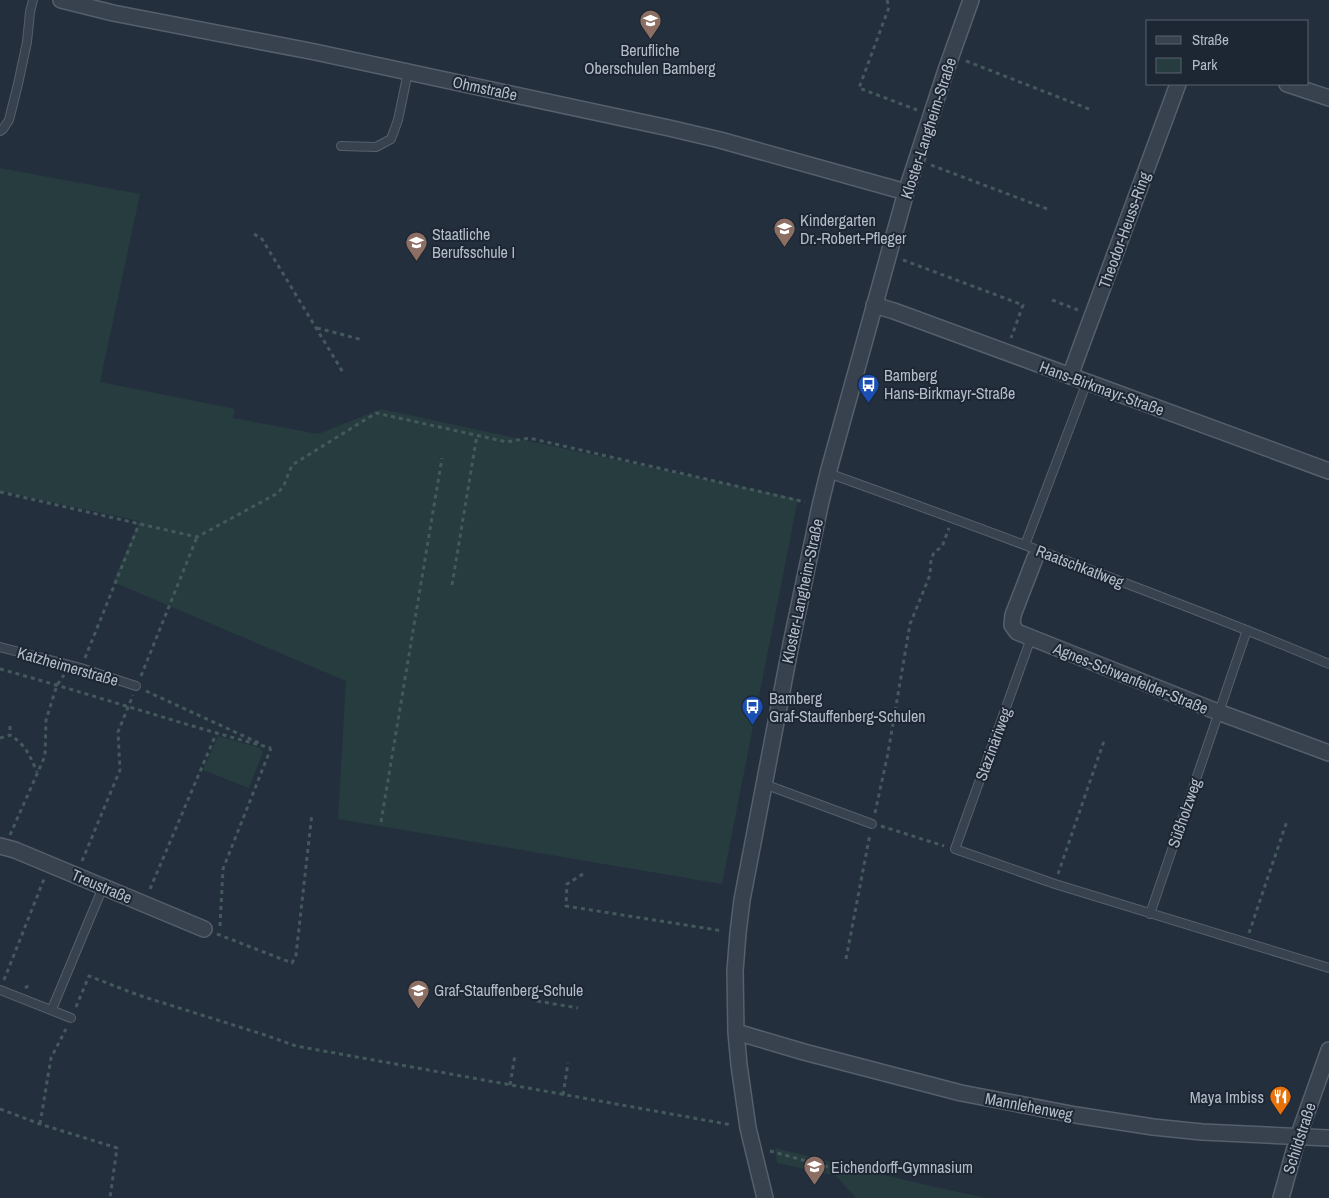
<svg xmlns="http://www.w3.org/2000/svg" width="1329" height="1198" viewBox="0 0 1329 1198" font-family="'Archivo Narrow',sans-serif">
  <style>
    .green { fill: #263c3f }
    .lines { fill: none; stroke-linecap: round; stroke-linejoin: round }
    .lane-casing { stroke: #565f6c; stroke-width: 10 }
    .street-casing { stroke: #565f6c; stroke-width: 18 }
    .path { stroke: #44595c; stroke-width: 3; stroke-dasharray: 4 4; stroke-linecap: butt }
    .lane { stroke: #38414e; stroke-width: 8 }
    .street { stroke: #38414e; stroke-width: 15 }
    .labels { text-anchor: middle; stroke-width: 4; stroke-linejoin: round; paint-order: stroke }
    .poi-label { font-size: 16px; fill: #b4bcc9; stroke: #1d2633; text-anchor: start }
    .street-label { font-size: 16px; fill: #b4bcc9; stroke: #1d2633 }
  </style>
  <rect width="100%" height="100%" fill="#242f3e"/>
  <path class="green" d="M 0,168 L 140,194 L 100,382 L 235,409 L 233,418 L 318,434 L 381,409 L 798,499 L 722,884 L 338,819 L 346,681 L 113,582 L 139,521 L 0,491 Z
    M 218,736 L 260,748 L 263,752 L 249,788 L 203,770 Z
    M 775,1148 L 926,1185 L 986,1198 L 856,1198 L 836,1176 L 777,1163 Z"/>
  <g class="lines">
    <defs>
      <path id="lane" d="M 0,131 L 3,129 L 9,120 L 18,84 L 27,42 L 30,12 L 33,0
        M 341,146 L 376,147 L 391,139 L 398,120 L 408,72
        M 828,473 C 925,508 1021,543 1117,580 C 1188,607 1259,634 1329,664
        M 1025,545 L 1087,382
        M 1031,638 L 955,849 L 1055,884 L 1329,968
        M 0,647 L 81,668 L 136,686
        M 764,784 L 872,824
        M 1150,914 L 1247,630
        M 0,990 L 71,1018
        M 52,1009 L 103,887"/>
      <path id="street" d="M 61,0 L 113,13 L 315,52 L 669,128 L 720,140 L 906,192
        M 1287,84 L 1329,98
        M 874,305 L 894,311 L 1329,471
        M 1070,376 L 1178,84
        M 1035,558 L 1013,615 L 1012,625 L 1017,632 L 1218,712 L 1329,753
        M 0,846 L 15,850 L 204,929
        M 736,1032 L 804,1052 L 961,1093 L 1076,1115 L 1153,1127 L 1202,1132 L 1329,1138
        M 765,1198 L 748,1128 L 739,1065 L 736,1032 L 735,971 L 738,933 L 742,900 L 791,644 L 820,506 L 828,473 L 906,192 L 945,73 L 971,0
        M 1281,1198 L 1298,1137 L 1329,1050"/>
    </defs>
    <use href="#lane" class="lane-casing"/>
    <use href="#street" class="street-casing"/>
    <path class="path" d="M 887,0 L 889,7 L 859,88 L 917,110
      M 966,61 L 1089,109
      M 931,165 L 1050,210
      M 254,234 L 262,239 L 344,374
      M 903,260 L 1023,305 L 1011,338
      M 1052,300 L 1078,310
      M 317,328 L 363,340
      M 0,492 L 197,537 L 278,493 L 284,485 L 292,465 L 376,413 L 507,442 L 529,438 L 805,502
      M 452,585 L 477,435
      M 85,658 L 139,524
      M 0,669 C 91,694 180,724 271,748
      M 141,676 L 197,537
      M 146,691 L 261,744
      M 10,726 L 10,735
      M 0,738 L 10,735 C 26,745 30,756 37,772
      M 875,813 L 888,753 L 910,624 L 930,575 L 931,560 L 934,552 L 942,547 L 949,528
      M 381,822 L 442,458
      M 881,826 L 944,846
      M 10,835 L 45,756 L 46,720 L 57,685 L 64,675
      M 82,861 L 120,770 L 118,732 L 133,695
      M 583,874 L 567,884 L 566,906 L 723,931
      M 1058,874 L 1105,738
      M 150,889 L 216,734
      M 220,926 L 223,869 L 271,748
      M 1249,933 L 1287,821
      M 217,934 L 292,963 L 296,955 L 312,813
      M 846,959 L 870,834
      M 4,980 L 44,879
      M 25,988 L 31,984
      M 537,1001 L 578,1008
      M 76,1007 L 89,976 L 138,995 L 265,1035 L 296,1046 L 732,1125
      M 510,1085 L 515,1055
      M 563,1095 L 568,1063
      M 0,1109 L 40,1124 L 117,1148 L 110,1198
      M 40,1124 L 51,1058 L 66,1029
      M 770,1151 L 839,1170"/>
    <use href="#lane" class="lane"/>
    <use href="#street" class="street"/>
  </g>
  <defs>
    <symbol id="school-pin" viewBox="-11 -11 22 30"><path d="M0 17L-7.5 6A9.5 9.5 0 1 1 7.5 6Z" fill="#8d6e63" stroke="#1d2633"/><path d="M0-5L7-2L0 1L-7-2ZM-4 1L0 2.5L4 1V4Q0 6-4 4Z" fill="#fff"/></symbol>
    <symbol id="bus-pin" viewBox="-11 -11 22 30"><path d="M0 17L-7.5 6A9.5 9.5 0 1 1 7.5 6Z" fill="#1a4fb4" stroke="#1d2633"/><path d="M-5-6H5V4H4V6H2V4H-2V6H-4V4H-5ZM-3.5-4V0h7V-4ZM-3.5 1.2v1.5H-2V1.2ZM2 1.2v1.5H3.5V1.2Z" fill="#fff"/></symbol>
    <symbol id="restaurant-pin" viewBox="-11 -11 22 30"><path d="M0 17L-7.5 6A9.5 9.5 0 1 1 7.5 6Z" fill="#e8710a" stroke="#1d2633"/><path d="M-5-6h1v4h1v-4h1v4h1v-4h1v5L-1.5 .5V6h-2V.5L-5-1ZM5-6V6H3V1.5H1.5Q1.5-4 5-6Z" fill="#fff"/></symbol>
  </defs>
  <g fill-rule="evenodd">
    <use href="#school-pin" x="638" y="8" width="25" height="34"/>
    <use href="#school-pin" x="772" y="216" width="25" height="34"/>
    <use href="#school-pin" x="404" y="230" width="25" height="34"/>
    <use href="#bus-pin" x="856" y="372" width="25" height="34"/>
    <use href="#bus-pin" x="740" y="694" width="25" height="34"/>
    <use href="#school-pin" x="406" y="978" width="25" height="34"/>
    <use href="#restaurant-pin" x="1268" y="1084" width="25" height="34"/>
    <use href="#school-pin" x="802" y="1154" width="25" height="34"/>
  </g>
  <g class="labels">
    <g class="poi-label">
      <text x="650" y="56" text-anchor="middle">Berufliche<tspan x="650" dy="18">Oberschulen Bamberg</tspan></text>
      <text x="800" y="226">Kindergarten<tspan x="800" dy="18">Dr.-Robert-Pfleger</tspan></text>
      <text x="432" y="240">Staatliche<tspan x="432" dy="18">Berufsschule I</tspan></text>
      <text x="884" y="381">Bamberg<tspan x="884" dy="18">Hans-Birkmayr-Straße</tspan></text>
      <text x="769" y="704">Bamberg<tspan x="769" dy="18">Graf-Stauffenberg-Schulen</tspan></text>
      <text x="434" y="996">Graf-Stauffenberg-Schule</text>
      <text x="1264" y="1103" text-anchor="end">Maya Imbiss</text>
      <text x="831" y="1173">Eichendorff-Gymnasium</text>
    </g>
    <g class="street-label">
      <text transform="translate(485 88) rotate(12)" y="6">Ohmstraße</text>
      <text transform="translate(928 128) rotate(-72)" y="6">Kloster-Langheim-Straße</text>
      <text transform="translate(1124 230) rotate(-70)" y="6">Theodor-Heuss-Ring</text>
      <text transform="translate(1102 388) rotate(20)" y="6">Hans-Birkmayr-Straße</text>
      <text transform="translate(1080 566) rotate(21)" y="6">Raatschkatlweg</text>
      <text transform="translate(802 591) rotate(-78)" y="6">Kloster-Langheim-Straße</text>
      <text transform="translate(68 666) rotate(16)" y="6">Katzheimerstraße</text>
      <text transform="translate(1131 678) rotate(22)" y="6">Agnes-Schwanfelder-Straße</text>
      <text transform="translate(993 744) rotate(-70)" y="6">Stazinäriweg</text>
      <text transform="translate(1184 813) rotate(-71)" y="6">Süßholzweg</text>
      <text transform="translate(102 886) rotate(23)" y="6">Treustraße</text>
      <text transform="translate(1029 1106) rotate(11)" y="6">Mannlehenweg</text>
      <text transform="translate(1299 1138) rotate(-72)" y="6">Schildstraße</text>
    </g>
  </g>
  <rect x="1146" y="20" width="162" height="65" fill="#1d2633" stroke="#59626f"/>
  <rect x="1156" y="36" width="25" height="8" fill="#38414e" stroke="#59626f"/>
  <text x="1192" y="45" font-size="15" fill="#b4bcc9">Straße</text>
  <rect x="1156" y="58" width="25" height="15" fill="#263c3f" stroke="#59626f"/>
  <text x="1192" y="70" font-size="15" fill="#b4bcc9">Park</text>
</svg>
